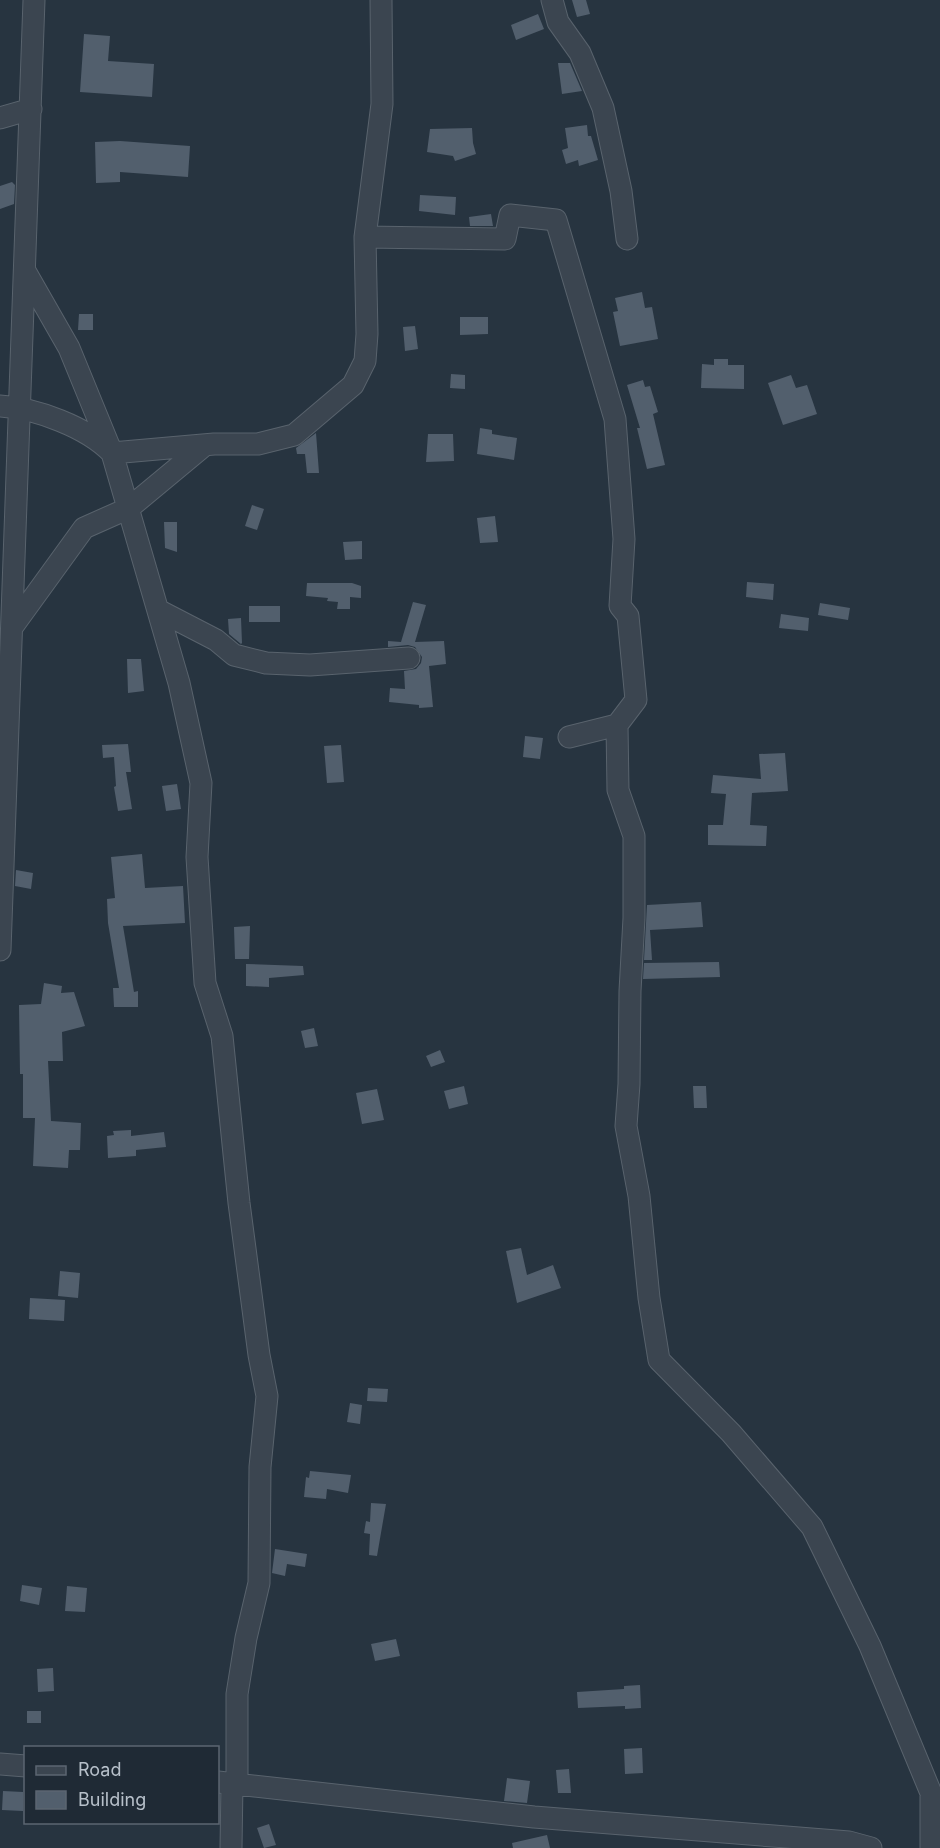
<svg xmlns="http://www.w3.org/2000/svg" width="940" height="1848" viewBox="0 0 940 1848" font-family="Inter,sans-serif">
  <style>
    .building { fill: #525f6d }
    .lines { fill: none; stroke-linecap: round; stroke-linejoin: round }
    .minor-casing { stroke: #59636d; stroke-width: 23 }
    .minor { stroke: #3b4550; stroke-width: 21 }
  </style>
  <rect width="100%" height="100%" fill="#273440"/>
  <path class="building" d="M 572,0 L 586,0 L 590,14 L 577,17 Z
    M 538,14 L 544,29 L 516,40 L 511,25 Z
    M 84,34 L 110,36 L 108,61 L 154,64 L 152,97 L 80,92 Z
    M 558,63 L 570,63 L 582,91 L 562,94 Z
    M 587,125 L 588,136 L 591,136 L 598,160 L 579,166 L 578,160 L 566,164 L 562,150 L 568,148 L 565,128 Z
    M 472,128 L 473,143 L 476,154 L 455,161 L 453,156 L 427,152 L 430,129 Z
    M 120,141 L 190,146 L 188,177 L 120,172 L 120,182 L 96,183 L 95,142 Z
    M 12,182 L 15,185 L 14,204 L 0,209 L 0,186 Z
    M 420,195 L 456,197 L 455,215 L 419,211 Z
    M 491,214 L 493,226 L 470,226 L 469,217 Z
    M 642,292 L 645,308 L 652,307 L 658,339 L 620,346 L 613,312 L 618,311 L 615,298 Z
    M 79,314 L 93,314 L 93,330 L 78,330 Z
    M 460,317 L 488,317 L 488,334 L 460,335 Z
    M 415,326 L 418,349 L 405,351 L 403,327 Z
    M 714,359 L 728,359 L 728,365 L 744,365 L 744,389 L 701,388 L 702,364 L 714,365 Z
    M 451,374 L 465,375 L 465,389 L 450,388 Z
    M 791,375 L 796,388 L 807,385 L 817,414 L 783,425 L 768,383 Z
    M 643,380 L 645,387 L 650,386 L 658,412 L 653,414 L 665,465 L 647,469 L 637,428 L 640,428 L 627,385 Z
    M 480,428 L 492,430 L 492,434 L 517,438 L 514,460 L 477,454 Z
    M 316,433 L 319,473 L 307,473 L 305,454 L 297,454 L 296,448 Z
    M 428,434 L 453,434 L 454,461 L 426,462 Z
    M 252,505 L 264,509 L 257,530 L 245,526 Z
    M 495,516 L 498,542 L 480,543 L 477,518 Z
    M 164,522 L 177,522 L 177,552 L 165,548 Z
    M 362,541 L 362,559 L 345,560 L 343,542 Z
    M 747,582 L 774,584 L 773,600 L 746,597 Z
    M 307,583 L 352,583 L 361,586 L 361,598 L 350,597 L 350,609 L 337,609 L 338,602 L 327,601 L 328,598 L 306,596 Z
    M 413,602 L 426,605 L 415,642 L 444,641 L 446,664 L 429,666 L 433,707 L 419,708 L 419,705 L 389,702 L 390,688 L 405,689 L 404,671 L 416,669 L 421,663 L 422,657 L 415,647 L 408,645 L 388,647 L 388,641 L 401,642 Z
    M 820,603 L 850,608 L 848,620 L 818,615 Z
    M 249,606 L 280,606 L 280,622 L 249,622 Z
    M 781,614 L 809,618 L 808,631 L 779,628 Z
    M 241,618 L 242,643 L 241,644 L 229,634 L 228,619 Z
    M 127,659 L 141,659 L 144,691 L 128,693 Z
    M 525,736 L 543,738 L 540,759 L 523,757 Z
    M 128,744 L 131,772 L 126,772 L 132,809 L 118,811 L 114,787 L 116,786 L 114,757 L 103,758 L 102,745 Z
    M 341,745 L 344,782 L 327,783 L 324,746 Z
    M 785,753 L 788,791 L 752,793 L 750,825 L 767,826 L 766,846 L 708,845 L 708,825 L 723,825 L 726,794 L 711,793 L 713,775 L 761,779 L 759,754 Z
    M 177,784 L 181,809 L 166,811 L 162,786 Z
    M 142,854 L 145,888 L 183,886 L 185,923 L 123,926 L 134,992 L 138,991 L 138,1007 L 114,1007 L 113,988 L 119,988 L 108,923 L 107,899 L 115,898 L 111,857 Z
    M 16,870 L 33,873 L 31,889 L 15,886 Z
    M 701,902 L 703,927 L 650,930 L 652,960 L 644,960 L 647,905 Z
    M 250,926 L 249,959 L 235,959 L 234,927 Z
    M 719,962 L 720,977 L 643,979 L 644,963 Z
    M 246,964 L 303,966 L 304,975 L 269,978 L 269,987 L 246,986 Z
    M 44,983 L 62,986 L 61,993 L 74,992 L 85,1026 L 62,1032 L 63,1061 L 48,1061 L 51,1121 L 81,1123 L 80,1150 L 69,1150 L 68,1168 L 33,1166 L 35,1118 L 23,1118 L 23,1074 L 20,1074 L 19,1005 L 41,1004 Z
    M 314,1028 L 318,1046 L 305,1048 L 301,1031 Z
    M 440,1050 L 445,1062 L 431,1067 L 426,1056 Z
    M 464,1086 L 468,1104 L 449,1109 L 444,1091 Z
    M 693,1086 L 706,1086 L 707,1108 L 694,1108 Z
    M 377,1089 L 384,1120 L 362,1124 L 356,1093 Z
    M 131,1130 L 131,1136 L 164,1132 L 166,1147 L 136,1150 L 136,1156 L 108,1158 L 107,1136 L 114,1135 L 113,1131 Z
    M 521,1248 L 527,1275 L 553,1265 L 561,1288 L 517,1303 L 506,1251 Z
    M 60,1271 L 80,1273 L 78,1298 L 58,1296 Z
    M 30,1298 L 65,1300 L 64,1321 L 29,1319 Z
    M 368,1388 L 388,1389 L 387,1402 L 367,1401 Z
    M 350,1403 L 362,1405 L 360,1424 L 347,1422 Z
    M 310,1471 L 351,1475 L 348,1493 L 327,1489 L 326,1499 L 304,1497 L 306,1477 L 309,1478 Z
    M 371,1503 L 386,1504 L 377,1556 L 369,1555 L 370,1534 L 364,1533 L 366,1521 L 370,1522 Z
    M 275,1549 L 307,1554 L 305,1567 L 287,1564 L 285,1576 L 272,1573 Z
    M 22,1585 L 42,1588 L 39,1605 L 20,1601 Z
    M 67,1586 L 87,1588 L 85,1612 L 65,1611 Z
    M 396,1639 L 400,1656 L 375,1661 L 371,1644 Z
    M 53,1668 L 54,1691 L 38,1692 L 37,1669 Z
    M 640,1685 L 641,1708 L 625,1709 L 625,1706 L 578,1708 L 577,1692 L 624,1689 L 624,1686 Z
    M 27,1711 L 41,1711 L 41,1723 L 27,1723 Z
    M 642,1748 L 643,1773 L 625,1774 L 624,1749 Z
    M 569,1769 L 571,1793 L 558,1793 L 556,1770 Z
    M 507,1778 L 530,1781 L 527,1803 L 504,1801 Z
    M 3,1791 L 23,1792 L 23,1811 L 2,1810 Z
    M 269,1824 L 276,1845 L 264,1848 L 257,1828 Z
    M 547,1835 L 550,1848 L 513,1848 L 512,1843 Z"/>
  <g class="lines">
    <defs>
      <path id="minor" d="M 552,0 L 558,22 L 580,53 L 603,108 L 621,191 L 627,239
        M 0,118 L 31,109
        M 365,237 L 505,239 L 510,215 L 556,220 L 615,419 L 624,539 L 620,606 L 628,616 L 636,700 L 617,725 L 569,737
        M 25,271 L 69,348 L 112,453 L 179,683 L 201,783 L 197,857 L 205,983 L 222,1036 L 239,1203 L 259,1355 L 267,1396 L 260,1467 L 259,1583 L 246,1638 L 237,1694 L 237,1784
        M 0,406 C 35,408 87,427 112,453 L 214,444 L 258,444 L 294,435 L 353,385 L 365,361 L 367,334 L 365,237 L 382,104 L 381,0
        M 158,610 L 216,640 L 234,655 L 266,663 L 310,665 L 409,658
        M 13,626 L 84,528 L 129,508 L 205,445
        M 617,725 L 618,790 L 634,836 L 634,918 L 630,991 L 629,1084 L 626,1126 L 639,1196 L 649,1298 L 659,1360 L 731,1433 L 812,1527 L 870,1646 L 931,1793 L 931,1848
        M 0,950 L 34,0
        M 0,1764 L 26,1766
        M 218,1782 L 534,1817 L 849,1842 L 871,1848
        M 231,1848 L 232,1783"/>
    </defs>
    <use href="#minor" class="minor-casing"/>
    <use href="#minor" class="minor"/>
  </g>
  <rect x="24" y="1746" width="195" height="78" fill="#1f2a35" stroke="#5c6671" stroke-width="1.5"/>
  <rect x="36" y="1766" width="30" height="9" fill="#3b4550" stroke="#5c6671" stroke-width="1.5"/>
  <text x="78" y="1776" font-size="18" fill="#b7c0ca">Road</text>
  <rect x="36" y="1791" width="30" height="18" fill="#525f6d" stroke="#5c6671" stroke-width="1.5"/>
  <text x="78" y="1806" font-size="18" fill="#b7c0ca">Building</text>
</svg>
